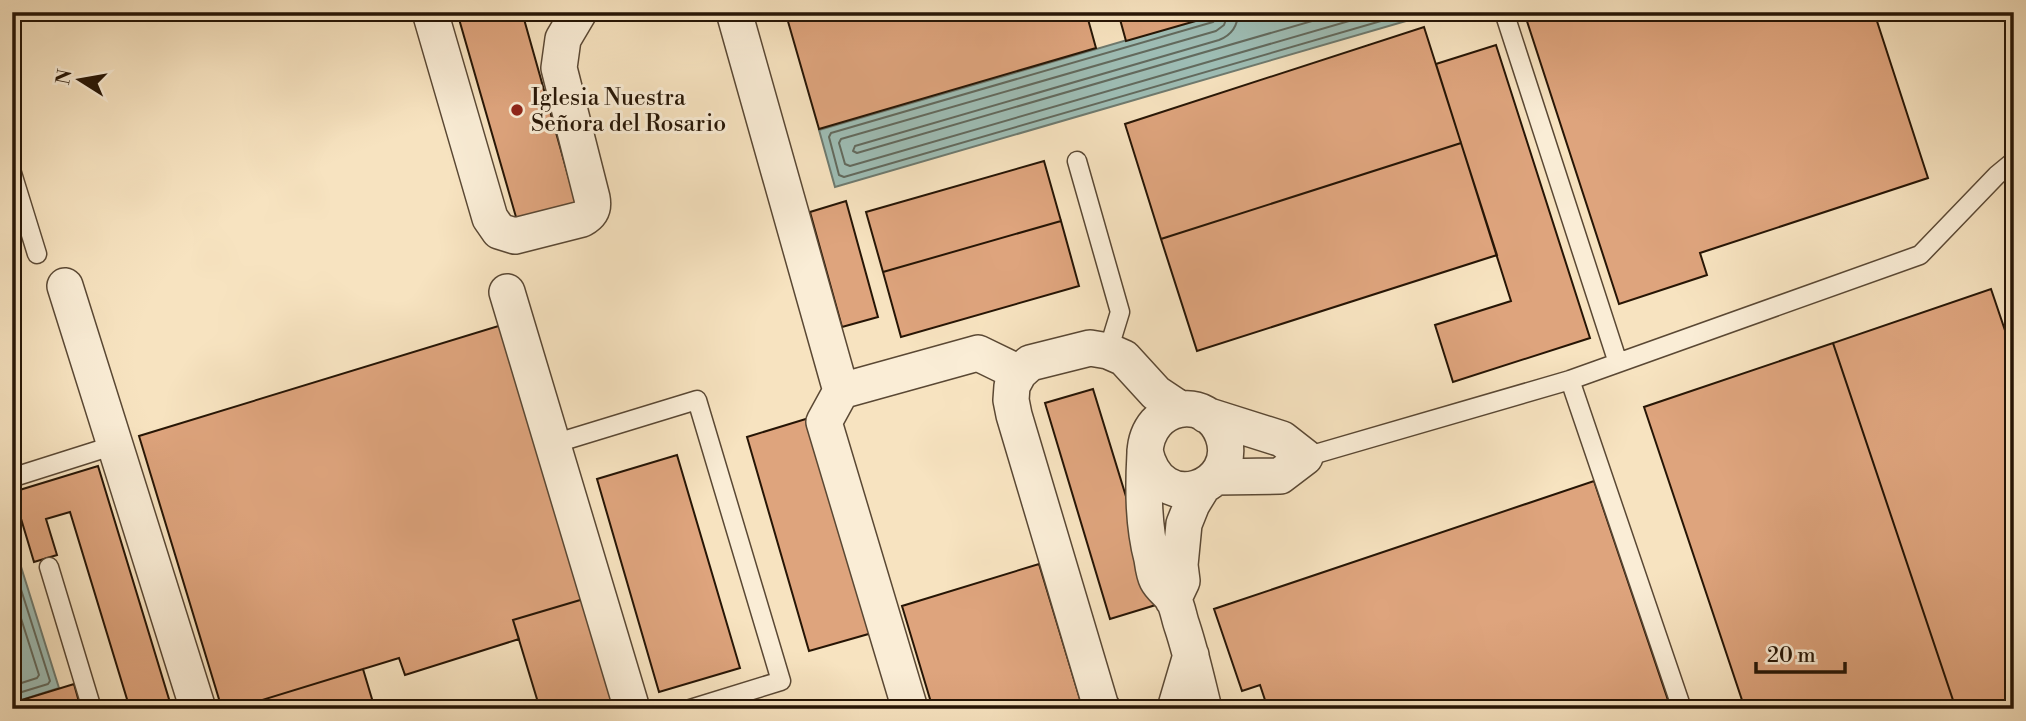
<svg xmlns="http://www.w3.org/2000/svg" width="2026" height="721" viewBox="0 0 2026 721" font-family="'Libre Bodoni',serif">
  <style>
    .water { fill: #9ebeb6; stroke: #6e7a6f; stroke-width: 2 }
    .lines { fill: none; stroke-linecap: round; stroke-linejoin: round }
    .shore { stroke: #626a5e; stroke-width: 2 }
    .building { fill: #dea47d; stroke: #261505; stroke-width: 2 }
    .lane-casing { stroke: #5a4834; stroke-width: 21 }
    .street-casing { stroke: #5a4834; stroke-width: 38 }
    .lane { stroke: #faedd6; stroke-width: 18 }
    .street { stroke: #faedd6; stroke-width: 35 }
    .poi-dot { fill: #8f2418; stroke: #faedd6; stroke-width: 2.5 }
    .labels { text-anchor: middle; stroke-width: 6; stroke-linejoin: round; paint-order: stroke }
    .poi-label { font-size: 23px; fill: #261505; stroke: #faedd6; text-anchor: start }
  </style>
  <rect width="100%" height="100%" fill="#f7e3c0"/>
  <filter id="stains"><feTurbulence type="fractalNoise" baseFrequency=".00286" numOctaves="4"/><feColorMatrix values="0 0 0 0 .2 0 0 0 0 .09 0 0 0 0 .02 0 0 0 .5 -.17"/></filter>
  <radialGradient id="worn" r=".72"><stop offset=".6" stop-color="#630" stop-opacity="0"/><stop offset="1" stop-color="#630" stop-opacity=".3"/></radialGradient>
  <path class="water" d="M 1223,12 L 1437,12 L 835,187 L 819,130 Z
    M 12,538 L 59,688 L 12,703 Z"/>
  <g class="lines">
    <path class="shore" d="M 1238,12 C 1238,26 1232,35 1219,40 L 855,146 L 853,151 L 857,153 L 1343,12
      M 1228,14 L 1224,25 L 1216,31 L 841,139 L 839,143 L 845,164 L 850,166 L 1380,12
      M 1219,16 L 1213,22 L 831,133 L 829,137 L 839,175 L 844,177 L 1412,12
      M 12,561 L 50,681 L 48,684 L 12,695
      M 12,590 L 39,675 L 37,678 L 12,686"/>
  </g>
  <path class="building" d="M 457,12 L 522,12 L 577,207 L 518,224 Z
    M 808,12 L 1086,12 L 1096,48 L 819,129 L 787,18 Z
    M 1118,12 L 1227,12 L 1126,41 Z
    M 1524,12 L 1874,12 L 1928,178 L 1700,253 L 1707,275 L 1619,304 Z
    M 1424,27 L 1461,143 L 1161,239 L 1125,124 Z
    M 1496,45 L 1590,338 L 1453,382 L 1435,325 L 1511,301 L 1436,64 Z
    M 1461,143 L 1497,255 L 1197,351 L 1161,239 Z
    M 1044,161 L 1061,221 L 883,272 L 866,212 Z
    M 846,201 L 878,317 L 842,327 L 810,212 Z
    M 1061,221 L 1079,286 L 901,337 L 883,272 Z
    M 1991,289 L 2014,357 L 2014,709 L 1956,709 L 1833,343 Z
    M 505,324 L 587,598 L 513,620 L 519,639 L 405,675 L 399,658 L 233,709 L 222,709 L 139,436 Z
    M 1833,343 L 1956,709 L 1745,709 L 1644,407 Z
    M 1093,389 L 1159,604 L 1110,619 L 1045,403 Z
    M 809,418 L 872,633 L 809,651 L 747,437 Z
    M 677,455 L 740,668 L 659,692 L 597,479 Z
    M 98,466 L 172,709 L 130,709 L 70,512 L 46,519 L 57,555 L 34,562 L 13,492 Z
    M 1594,481 L 1671,709 L 1268,709 L 1260,685 L 1242,691 L 1214,609 Z
    M 1039,564 L 1083,709 L 933,709 L 902,606 Z
    M 587,598 L 619,709 L 540,709 L 513,620 Z
    M 363,669 L 375,709 L 233,709 Z
    M 74,684 L 81,709 L 12,709 L 12,703 Z"/>
  <g class="lines">
    <defs>
      <path id="lane" d="M 1504,12 L 1618,363
        M 1077,161 L 1120,312 L 1108,351
        M 12,173 L 37,254
        M 1570,380 L 1682,709
        M 553,444 L 697,400 L 781,681 L 690,709
        M 1305,457 L 1570,380 L 1920,255 L 1997,175 L 2014,161
        M 14,477 L 115,445
        M 49,567 L 92,709"/>
      <path id="street" d="M 430,12 L 490,218 L 499,231 L 515,236 L 582,219 C 591,214 594,208 592,198 L 559,68 L 563,39 L 579,12
        M 734,12 L 841,391 L 824,422 L 910,709
        M 65,286 L 198,709
        M 507,292 L 632,709
        M 841,391 L 978,353 L 1019,373
        M 1206,415 L 1282,439 L 1305,457 L 1280,476 L 1215,477
        M 1145,451 C 1160,519 1241,487 1223,436 C 1208,393 1147,403 1145,453 C 1143,489 1143,525 1152,559 C 1153,566 1154,574 1157,580 C 1161,588 1170,593 1174,601 C 1178,608 1179,618 1182,626 C 1191,653 1197,681 1204,709
        M 1173,600 L 1182,581 L 1180,565 L 1184,524 L 1192,504 L 1203,486
        M 1103,709 L 1101,707 L 1014,415 L 1011,400 L 1012,386 L 1019,373 L 1030,363 L 1090,348 L 1108,351 L 1124,358 L 1156,393 L 1180,409
        M 1175,709 L 1191,655"/>
    </defs>
    <use href="#lane" class="lane-casing"/>
    <use href="#street" class="street-casing"/>
    <use href="#lane" class="lane"/>
    <use href="#street" class="street"/>
  </g>
  <circle class="poi-dot" cx="517" cy="110" r="7"/>
  <g class="labels">
    <g class="poi-label">
      <text x="531" y="105">Iglesia Nuestra<tspan x="531" dy="26">Señora del Rosario</tspan></text>
    </g>
  </g>
  <rect width="2026" height="721" fill="none" stroke="#f7e3c0" stroke-width="42"/>
  <rect x="14" y="14" width="1998" height="693" fill="none" stroke="#261505" stroke-width="3.5"/>
  <rect x="21" y="21" width="1984" height="679" fill="none" stroke="#261505" stroke-width="2"/>
  <g transform="translate(80 80) rotate(281)" stroke="#faedd6" stroke-width="5" paint-order="stroke">
  <path d="M0-5L12 26L0 18L-12 26Z" fill="#261505"/>
  <text y="-10" font-size="19" font-weight="bold" text-anchor="middle" fill="#261505">N</text>
  </g>
  <path d="M1756 662v10h89v-10" fill="none" stroke="#261505" stroke-width="3.5"/>
  <text x="1767" y="662" font-size="21" fill="#261505" stroke="#faedd6" stroke-width="5" paint-order="stroke">20 m</text>
  <rect width="100%" height="100%" filter="url(#stains)"/>
  <rect width="100%" height="100%" fill="url(#worn)"/>
</svg>
